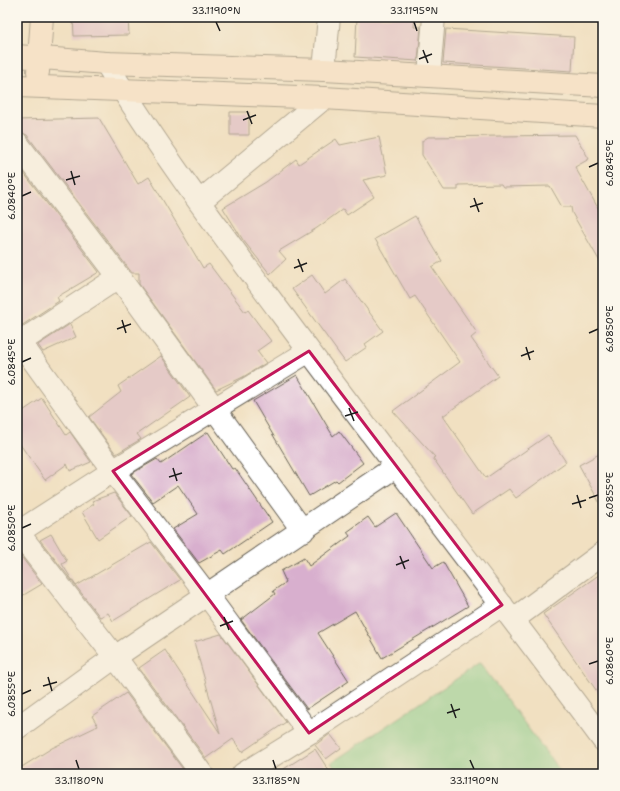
<svg xmlns="http://www.w3.org/2000/svg" width="620" height="791" viewBox="0 0 620 791" font-family="'Shantell Sans',sans-serif">
  <style>
    .green { fill: #7fcf8f; stroke: #4e7656 }
    .building { fill: #d8afce }
    .lines { fill: none; stroke-linecap: round; stroke-linejoin: round }
    .street-casing { stroke: #676156; stroke-width: 24 }
    .secondary-casing { stroke: #676156; stroke-width: 24 }
    .street { stroke: #fff; stroke-width: 22 }
    .secondary { stroke: #fce5cf; stroke-width: 22 }
    .marked { fill: none; stroke: #c2185b; stroke-width: 3; stroke-linejoin: round }
    .ticks { fill: none; stroke: #1c1c1c; stroke-width: 1.5 }
    .neatline { fill: none; stroke: #1c1c1c; stroke-width: 1.5 }
    .ticks-label { font-size: 10px; text-anchor: middle; fill: #1c1c1c }
  </style>
  <rect width="100%" height="100%" fill="#fbf7ec"/>
  <filter id="ink" filterUnits="userSpaceOnUse"><feTurbulence type="fractalNoise" baseFrequency=".025" numOctaves="2"/><feDisplacementMap in="SourceGraphic" scale="8" xChannelSelector="R" yChannelSelector="G"/><feConvolveMatrix kernelMatrix="1 2 1 2 8 2 1 2 1" color-interpolation-filters="sRGB"/></filter>
  <filter id="wash" filterUnits="userSpaceOnUse"><feTurbulence type="fractalNoise" baseFrequency=".012" numOctaves="4" result="noise"/><feDisplacementMap in="SourceGraphic" scale="16" xChannelSelector="R" yChannelSelector="G"/><feGaussianBlur stdDeviation="0.9" result="paint"/><feColorMatrix in="noise" values="0 0 0 0 0 0 0 0 0 0 0 0 0 0 0 0 0 1.4 0 .05"/><feComposite in="paint" operator="in"/></filter>
  <g filter="url(#wash)">
    <rect width="100%" height="100%" fill="#f1e0c1"/>
    <path class="green" d="M 480,663 L 562,774 L 339,774 L 331,763 Z"/>
    <g id="blocks">
      <path class="building" d="M 73,17 L 128,17 L 129,35 L 74,36 Z
        M 357,17 L 415,17 L 414,27 L 421,27 L 418,61 L 355,57 Z
        M 446,29 L 574,37 L 572,71 L 443,63 Z
        M 230,112 L 249,112 L 249,135 L 230,135 Z
        M 99,118 L 138,184 L 149,177 L 203,268 L 209,264 L 245,312 L 248,310 L 271,341 L 257,351 L 266,363 L 243,377 L 216,390 L 139,284 L 139,273 L 132,273 L 27,135 L 17,131 L 17,120 Z
        M 575,135 L 589,159 L 575,167 L 603,217 L 603,267 L 572,213 L 571,207 L 562,207 L 550,186 L 503,187 L 501,184 L 458,185 L 458,190 L 444,190 L 422,155 L 422,141 L 428,137 Z
        M 379,137 L 387,175 L 363,180 L 374,197 L 347,215 L 343,209 L 317,228 L 279,251 L 286,259 L 270,274 L 243,240 L 223,208 L 266,182 L 296,159 L 299,164 L 336,139 L 340,145 Z
        M 17,164 L 99,272 L 57,297 L 59,301 L 21,326 L 17,322 Z
        M 415,216 L 442,261 L 432,267 L 477,333 L 471,338 L 498,376 L 443,416 L 486,478 L 548,435 L 566,462 L 516,498 L 509,489 L 472,514 L 433,458 L 435,457 L 393,411 L 460,362 L 415,296 L 410,299 L 375,239 Z
        M 312,275 L 325,294 L 345,279 L 383,331 L 365,344 L 367,347 L 345,362 L 292,289 Z
        M 70,324 L 76,337 L 43,352 L 38,345 Z
        M 161,356 L 190,397 L 137,434 L 141,439 L 116,454 L 89,417 L 121,392 L 118,386 Z
        M 297,375 L 333,436 L 339,431 L 363,463 L 338,482 L 336,480 L 309,496 L 253,401 Z
        M 42,398 L 66,435 L 70,432 L 91,462 L 70,471 L 67,464 L 45,480 L 17,440 L 17,415 Z
        M 208,432 L 232,469 L 235,468 L 272,522 L 225,554 L 222,550 L 199,563 L 173,529 L 198,514 L 178,485 L 153,502 L 131,474 L 157,459 L 161,464 Z
        M 603,452 L 603,509 L 579,465 Z
        M 114,493 L 132,516 L 98,539 L 82,512 L 94,504 L 92,501 Z
        M 396,513 L 433,568 L 443,562 L 468,606 L 382,658 L 355,611 L 318,633 L 349,681 L 307,709 L 241,620 L 275,594 L 273,591 L 286,582 L 281,571 L 304,558 L 309,566 L 350,536 L 347,532 L 368,517 L 375,527 Z
        M 51,534 L 67,561 L 62,564 L 76,586 L 151,542 L 180,580 L 113,621 L 108,613 L 100,617 L 40,540 Z
        M 19,554 L 42,584 L 17,599 L 17,555 Z
        M 603,572 L 603,700 L 543,614 Z
        M 221,634 L 286,722 L 242,752 L 233,739 L 206,758 L 139,668 L 165,650 L 220,733 L 194,642 Z
        M 126,693 L 185,772 L 182,774 L 17,774 L 17,770 L 52,748 L 98,726 L 92,716 Z
        M 330,734 L 341,748 L 326,759 L 315,745 Z
        M 315,749 L 331,774 L 276,774 Z"/>
    </g>
  </g>
  <g filter="url(#ink)">
    <use href="#blocks" fill-opacity="0" stroke="#676156" stroke-width="1"/>
    <g class="lines">
      <defs>
        <path id="street" d="M 106,63 C 159,150 220,231 280,312 C 387,456 497,597 603,740
          M 324,70 L 329,17
          M 429,75 L 434,17
          M 17,143 L 119,277 L 303,531
          M 199,202 L 324,98
          M 17,338 L 113,471 L 208,596 L 309,733
          M 17,344 L 119,277
          M 17,531 L 115,657 L 202,774
          M 17,533 L 113,471 L 309,351
          M 514,619 L 603,553
          M 17,728 L 115,657 L 395,467
          M 243,774 L 309,733 L 502,605"/>
        <path id="secondary" d="M 17,56 L 106,63 L 324,70 L 603,86
          M 38,72 L 42,17
          M 17,86 L 324,98 L 603,116"/>
      </defs>
      <use href="#street" class="street-casing"/>
      <use href="#secondary" class="secondary-casing"/>
      <use href="#street" class="street"/>
      <use href="#secondary" class="secondary"/>
    </g>
  </g>
  <path d="M0 0H620V791H0ZM 309,351 L 502,605 L 309,733 L 113,471 Z" fill="#f1e0c1" fill-opacity=".55" fill-rule="evenodd"/>
  <path class="marked" d="M 309,351 L 502,605 L 309,733 L 113,471 Z"/>
  <path class="ticks" d="M 216,22 L 220,31M 414,22 L 417,31M 423,50 L 428,63M 419,59 L 432,54M 247,111 L 252,124M 243,120 L 256,115M 589,167 L 598,163M 71,171 L 75,185M 66,180 L 80,176M 22,196 L 31,192M 474,198 L 479,212M 470,207 L 483,203M 298,259 L 303,272M 294,268 L 307,263M 122,320 L 126,333M 117,329 L 131,324M 589,333 L 598,329M 526,347 L 530,360M 521,356 L 534,351M 22,362 L 31,358M 349,408 L 354,421M 345,416 L 358,412M 173,468 L 177,481M 169,477 L 182,473M 577,495 L 581,508M 589,498 L 598,495M 572,504 L 586,500M 22,528 L 31,524M 400,556 L 405,569M 396,565 L 409,560M 224,617 L 229,630M 220,626 L 233,621M 589,664 L 598,661M 48,677 L 52,691M 43,686 L 57,682M 22,694 L 31,690M 451,704 L 456,718M 447,713 L 460,709M 76,760 L 79,769M 273,760 L 276,769M 470,760 L 474,769"/>
  <rect width="620" height="791" fill="none" stroke="#fbf7ec" stroke-width="44"/>
  <rect x="22" y="22" width="576" height="747" class="neatline"/>
  <g class="ticks-label">
    <text x="216" y="14">33.1190°N</text>
    <text x="414" y="14">33.1195°N</text>
    <text transform="translate(609 163) rotate(-90)" y="4">6.0845°E</text>
    <text transform="translate(11 196) rotate(-90)" y="4">6.0840°E</text>
    <text transform="translate(609 329) rotate(-90)" y="4">6.0850°E</text>
    <text transform="translate(11 362) rotate(-90)" y="4">6.0845°E</text>
    <text transform="translate(609 495) rotate(-90)" y="4">6.0855°E</text>
    <text transform="translate(11 528) rotate(-90)" y="4">6.0850°E</text>
    <text transform="translate(609 661) rotate(-90)" y="4">6.0860°E</text>
    <text transform="translate(11 694) rotate(-90)" y="4">6.0855°E</text>
    <text x="79" y="784">33.1180°N</text>
    <text x="276" y="784">33.1185°N</text>
    <text x="474" y="784">33.1190°N</text>
  </g>
</svg>
